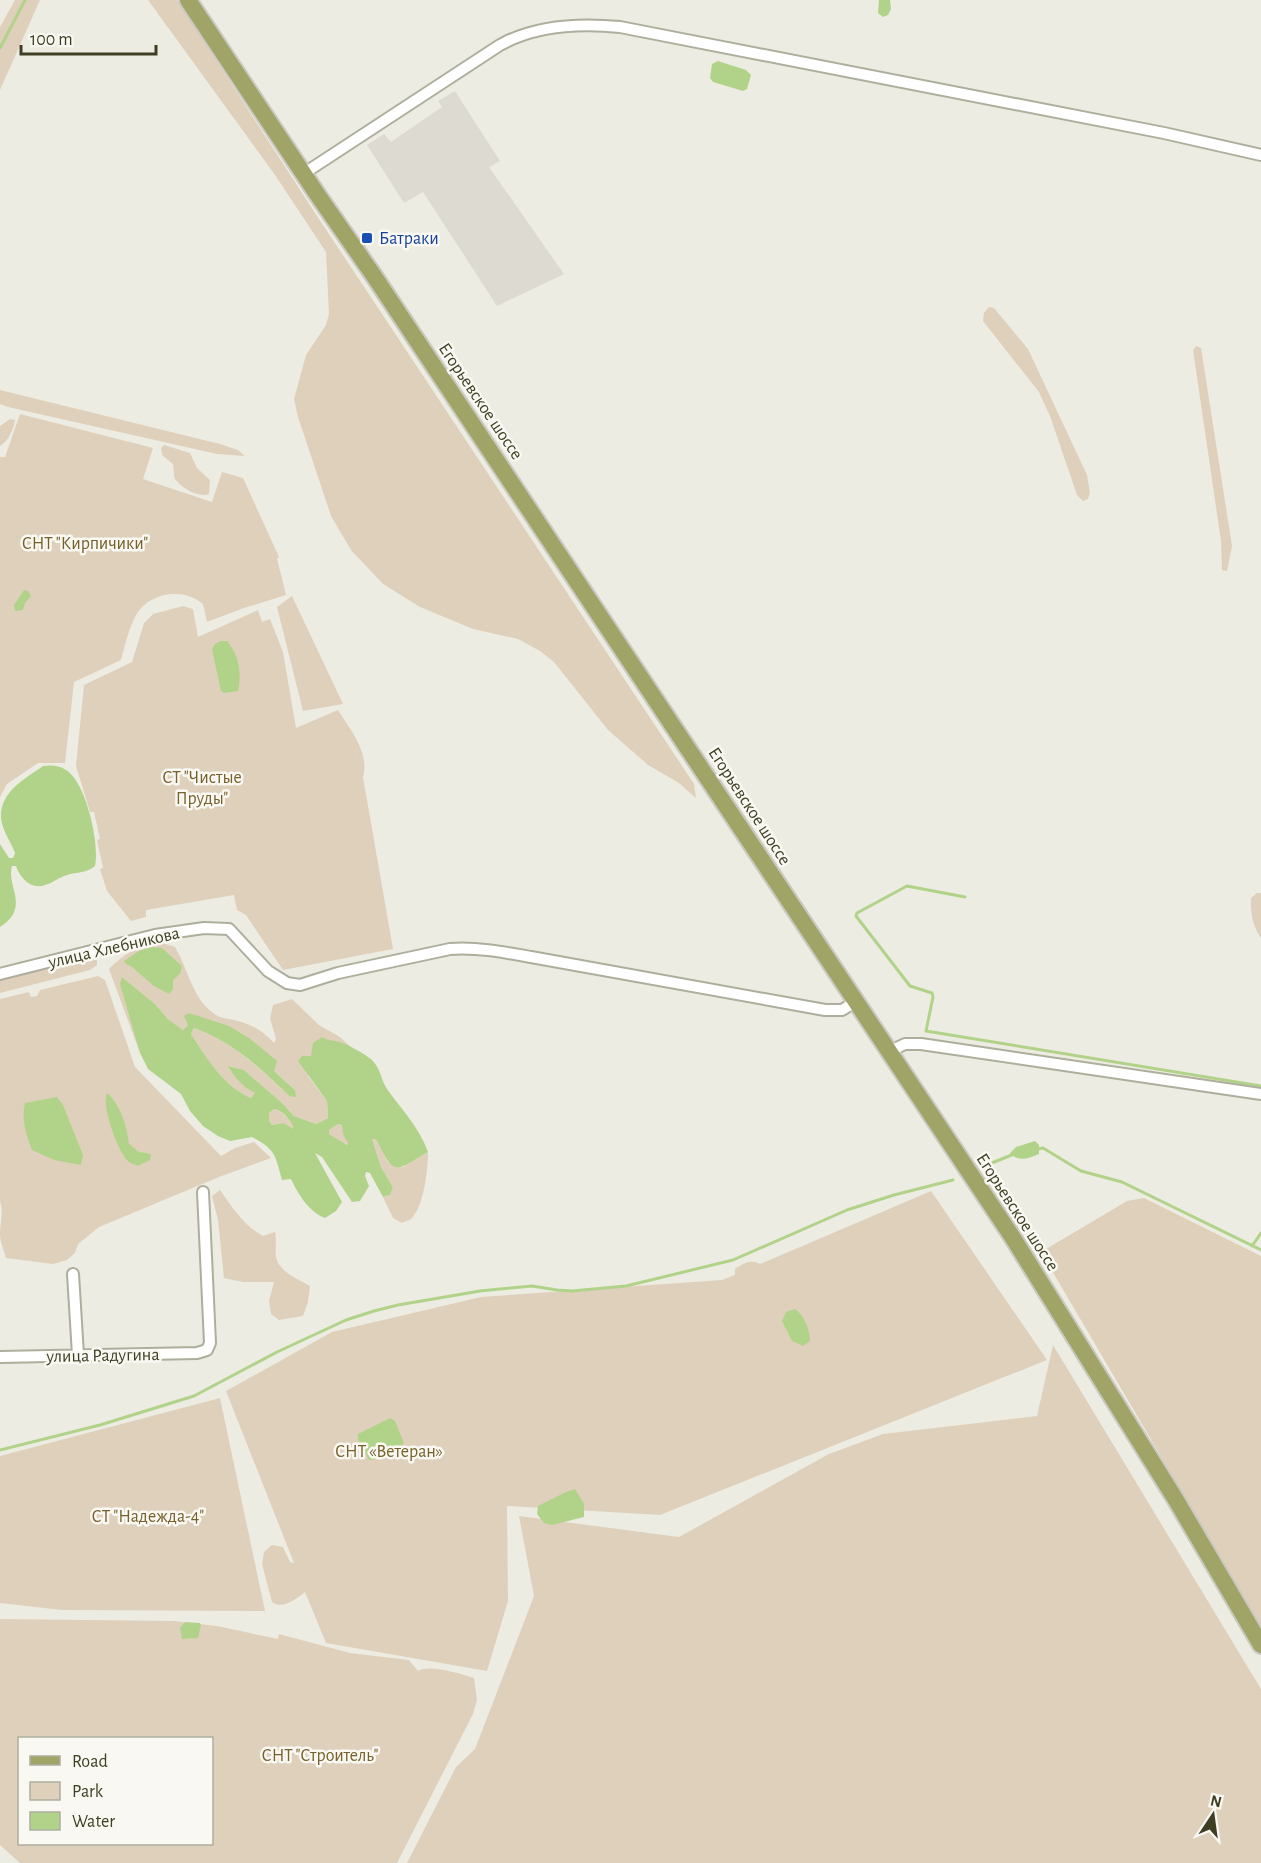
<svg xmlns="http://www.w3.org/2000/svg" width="1261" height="1863" viewBox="0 0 1261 1863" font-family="'Alegreya Sans',sans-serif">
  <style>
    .built { fill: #dddbd1 }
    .green { fill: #dfd0bb; fill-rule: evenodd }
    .water { fill: #b1d389; fill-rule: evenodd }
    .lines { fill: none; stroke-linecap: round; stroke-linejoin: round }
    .stream { stroke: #b1d389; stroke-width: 3 }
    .minor-casing { stroke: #aeae9d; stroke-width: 14 }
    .primary-casing { stroke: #c9c9c1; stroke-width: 20 }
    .minor { stroke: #fff; stroke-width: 10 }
    .primary { stroke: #a0a466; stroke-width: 16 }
    .transit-dot { fill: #1a4fb4; stroke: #f9f8f3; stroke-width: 2 }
    .labels { text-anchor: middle; stroke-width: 5; stroke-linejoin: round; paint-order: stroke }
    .transit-label { font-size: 18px; fill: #164399; stroke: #f9f8f3; text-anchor: start }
    .street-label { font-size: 18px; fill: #3e3f22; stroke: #f9f8f3 }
    .park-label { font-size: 18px; fill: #77602a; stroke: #f9f8f3 }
  </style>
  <rect width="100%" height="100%" fill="#edece2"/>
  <path class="built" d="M 455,91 L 500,161 L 489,167 L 564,274 L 497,306 L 423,192 L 404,203 L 367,145 L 384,134 L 391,142 L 442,107 L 438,101 Z"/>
  <path class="green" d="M 15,0 L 40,0 L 0,90 L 0,27 Z
    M 148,0 L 177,0 L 319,219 L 694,784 L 696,798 L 679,783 L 648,765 L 608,730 L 554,662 L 540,651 L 518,639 L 473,629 L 420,607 L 383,584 L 351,550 L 331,516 L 298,417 L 294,399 L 306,355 L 326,325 L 329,314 L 326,252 L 275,175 Z
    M 989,307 L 994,308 L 1028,349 L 1087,475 L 1090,493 L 1088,499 L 1083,501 L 1077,495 L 1050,416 L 1039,392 L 983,321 L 984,313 Z
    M 1196,346 L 1201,348 L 1232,546 L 1227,571 L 1222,570 L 1221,541 L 1193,350 Z
    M 0,390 L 220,444 L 238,450 L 245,456 L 217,454 L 8,407 L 0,404 Z
    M 20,414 L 153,448 L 143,479 L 212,502 L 222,472 L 243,478 L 279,557 L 277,559 L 286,595 L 244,608 L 207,622 L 203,604 C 184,587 149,592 136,615 C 129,628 125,645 121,660 L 74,682 L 65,763 L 38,763 L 7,784 L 0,797 L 0,457 L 5,457 Z
    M 10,419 L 15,420 C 14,428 8,442 0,446 L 0,426 Z
    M 164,445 L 190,453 L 197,468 L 210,480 L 209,494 C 199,498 181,488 175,479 C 173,474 174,469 173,464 L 162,455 L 161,448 Z
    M 292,596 L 343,704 L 303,711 L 277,607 Z
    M 183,606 L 193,609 L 198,637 L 258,610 L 262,622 L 270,619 L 283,652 L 296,728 L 338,710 C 350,729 370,753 363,777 L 393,949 L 283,970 L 246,915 L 237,910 L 234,895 L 146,910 L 146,917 L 131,921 L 107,891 L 100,869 L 103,868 L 97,840 L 100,839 L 94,812 L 90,812 L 76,766 L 84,685 L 132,662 L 144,623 L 153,614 Z
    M 1257,893 L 1261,893 L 1261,938 C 1253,927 1250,912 1251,898 Z
    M 157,941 L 175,947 C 189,970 192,1000 216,1015 C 221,1018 228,1019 234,1020 C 251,1024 262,1030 274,1043 L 276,1039 L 270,1018 L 273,1005 L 292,999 L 319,1025 L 340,1037 L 353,1049 L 340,1042 L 329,1041 L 308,1076 L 327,1101 L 328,1118 L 316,1124 L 294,1116 L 281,1102 L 244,1070 L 229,1066 L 255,1093 L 251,1098 C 224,1087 207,1058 191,1034 L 194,1028 C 231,1041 261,1069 289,1096 L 295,1090 C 269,1065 222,1027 189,1013 L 188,1025 L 183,1030 L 168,1019 L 155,1004 L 122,977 L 140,1053 L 109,969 C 123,954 137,947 157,941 Z
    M 92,957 L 97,959 L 97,965 L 90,970 L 0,993 L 0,980 Z
    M 98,976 L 105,980 L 135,1067 L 221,1156 L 235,1148 L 254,1142 L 271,1158 L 219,1177 L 99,1227 L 78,1244 L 75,1253 L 67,1260 L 53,1264 L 6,1258 C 4,1250 0,1242 0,1234 C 0,1222 4,1212 0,1201 L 0,999 L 29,992 L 31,997 L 37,996 L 40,990 Z
    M 274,1109 C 284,1112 288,1118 293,1126 L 293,1130 L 284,1123 L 272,1125 L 269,1121 L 269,1113 Z
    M 338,1124 L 342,1125 L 348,1143 L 347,1145 L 328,1134 L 329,1130 Z
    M 372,1139 L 376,1139 L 388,1162 L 403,1167 L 428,1152 C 428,1169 424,1207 411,1219 C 408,1221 405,1221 402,1223 L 393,1218 L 383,1197 L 390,1195 L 393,1187 L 381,1167 Z
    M 220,1190 C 232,1207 245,1227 263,1236 L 275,1232 C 277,1241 275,1249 276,1257 C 279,1272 298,1279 310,1286 L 308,1302 L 303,1316 L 279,1320 L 271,1314 L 269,1301 L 274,1282 L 243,1282 L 224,1278 L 218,1220 L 212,1196 Z
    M 931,1191 L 1047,1360 L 660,1515 L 507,1506 L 508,1601 L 487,1671 L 326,1643 L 305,1592 C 296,1599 283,1610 272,1602 L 262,1564 L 264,1552 L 272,1545 L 283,1547 L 290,1562 L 294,1563 L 226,1391 L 332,1332 L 481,1297 L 722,1280 L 735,1275 L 735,1269 C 743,1263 752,1259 760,1264 Z
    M 1144,1198 L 1261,1256 L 1261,1627 L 1041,1252 L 1127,1201 Z
    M 1053,1345 L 1261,1689 L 1261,1863 L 407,1863 L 456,1767 L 475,1749 L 534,1596 L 519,1516 L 679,1537 L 829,1454 L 883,1434 L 1037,1416 Z
    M 220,1398 L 265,1611 L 62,1610 L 0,1603 L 0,1456 Z
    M 0,1619 L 174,1621 L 217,1626 L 278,1639 L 279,1634 L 350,1653 L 409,1660 L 418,1671 C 429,1664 461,1674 474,1678 L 477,1700 L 473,1714 L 397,1863 L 20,1863 L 0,1845 ZM 20,1738 L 212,1738 L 212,1844 L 20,1844 Z"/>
  <path class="water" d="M 879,0 L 890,0 L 891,9 L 888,15 L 883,17 L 878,13 Z
    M 718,61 L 746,70 L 751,75 L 747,89 L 743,91 L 713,82 L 710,78 L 712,64 Z
    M 24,590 L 28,591 L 31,596 L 25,603 L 23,610 L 15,611 L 14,605 Z
    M 221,641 L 227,641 C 239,654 242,674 238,691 L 224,693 L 221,691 L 212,649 L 215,644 Z
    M 43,766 C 50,765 59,765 66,770 C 86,782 100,844 95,866 C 87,873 77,872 67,875 C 59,877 53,883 45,885 C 31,890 20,878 16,866 L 12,866 C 6,887 31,907 0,927 L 0,844 L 9,858 L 13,858 L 15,853 C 11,842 2,830 1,818 C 0,791 25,779 43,766 Z
    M 152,947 L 162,948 L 182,966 L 180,974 L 173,980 L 173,989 L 169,994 L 154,986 L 132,967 L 126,964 L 124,961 L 139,951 Z
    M 122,977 L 155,1004 L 168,1019 L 183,1030 L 188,1025 L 184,1016 L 189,1013 L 229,1026 L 249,1038 L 277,1061 L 274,1071 L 295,1090 L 296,1097 L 289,1096 C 262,1069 231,1041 194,1028 L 191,1034 C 207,1058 224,1087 251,1098 L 255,1093 C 243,1087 235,1078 228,1066 L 244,1070 L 281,1102 L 294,1116 L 316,1124 L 328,1118 L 327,1101 L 298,1061 L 302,1056 L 311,1056 L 313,1043 L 322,1037 C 328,1041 333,1040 340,1042 C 349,1045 365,1054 372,1060 C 381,1069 381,1080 387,1089 C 402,1110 419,1127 428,1152 C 394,1172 395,1177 376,1139 L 372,1139 L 381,1167 L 393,1187 L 390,1195 L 383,1197 L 370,1173 L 366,1172 L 365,1176 L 369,1186 L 360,1201 L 352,1202 L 322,1157 L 315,1153 L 342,1202 L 336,1211 L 325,1218 C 309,1212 298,1194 291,1179 L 282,1180 C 275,1155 276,1150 252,1137 L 230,1141 L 218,1136 L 203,1126 L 190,1111 L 181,1094 L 148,1069 L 140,1053 L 120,984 ZM 274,1109 C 284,1111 288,1118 293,1126 L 293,1129 L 284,1123 L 272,1125 L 269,1121 L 269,1113 ZM 338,1124 L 342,1125 L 343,1134 L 348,1143 L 347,1145 L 329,1134 L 329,1130 Z
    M 107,1093 C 121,1105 127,1127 129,1144 L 139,1152 L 151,1154 L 150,1160 L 138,1166 C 135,1164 132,1164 129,1162 C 118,1153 101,1106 107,1093 Z
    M 57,1097 L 63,1105 L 83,1155 L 81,1165 L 54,1160 L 32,1150 C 26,1134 21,1120 25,1103 Z
    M 1035,1141 L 1039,1145 L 1039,1154 C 1029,1158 1019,1163 1010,1153 L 1016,1147 Z
    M 795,1309 C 804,1315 810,1330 810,1341 L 803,1346 L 792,1341 L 782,1321 L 786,1312 Z
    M 390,1418 L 395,1421 L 404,1443 C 397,1451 380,1460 369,1460 L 358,1440 L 358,1434 Z
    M 575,1489 L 584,1504 L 584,1517 L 552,1525 L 544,1523 L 537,1514 L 538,1506 L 566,1492 Z
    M 185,1622 L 200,1623 L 201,1625 L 198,1638 L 182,1639 L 180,1628 Z"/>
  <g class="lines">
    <path class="stream" d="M 0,48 L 25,0
      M 965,897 L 907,886 L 857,913 L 856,916 L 910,986 L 932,993 L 933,997 L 926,1031 L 1261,1086
      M 1037,1149 L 1043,1148 L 1081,1171 L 1122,1182 L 1261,1250
      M 982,1167 L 1014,1154
      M 1252,1246 L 1261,1233
      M 0,1450 L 100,1425 L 194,1396 L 277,1352 L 346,1320 L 374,1311 L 398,1305 L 480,1291 L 532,1286 L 557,1290 L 572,1291 L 626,1286 L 733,1260 L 847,1210 L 894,1195 L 953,1180"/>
    <defs>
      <path id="minor" d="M 303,174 L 500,45 C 536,25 579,23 620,27 L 1164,133 L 1261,155
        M 0,974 L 155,935 L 204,928 L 229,929 L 268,971 L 287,983 L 300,985 L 338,973 L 450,949 C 477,947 503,952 531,957 L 825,1010 L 842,1010 L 855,1002
        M 888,1052 L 905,1044 L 921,1044 L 1261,1094
        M 73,1274 L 78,1355
        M 0,1357 L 197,1353 L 207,1350 L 210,1343 L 203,1192"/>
      <path id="primary" d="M 188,0 L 317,194 L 374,276 L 1013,1238 L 1176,1500 L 1261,1645"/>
    </defs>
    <use href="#minor" class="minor-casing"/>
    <use href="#primary" class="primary-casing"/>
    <use href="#minor" class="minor"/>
    <use href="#primary" class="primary"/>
  </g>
  <rect class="transit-dot" x="361" y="232" width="12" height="12" rx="3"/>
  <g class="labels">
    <g class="transit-label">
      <text x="379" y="244">Батраки</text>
    </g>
    <g class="street-label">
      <text transform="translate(481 401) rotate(56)" y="6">Егорьевское шоссе</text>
      <text transform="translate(750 806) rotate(57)" y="6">Егорьевское шоссе</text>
      <text transform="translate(114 947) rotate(-13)" y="6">улица Хлебникова</text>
      <text transform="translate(1018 1212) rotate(57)" y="6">Егорьевское шоссе</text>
      <text transform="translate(103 1355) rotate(-1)" y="6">улица Радугина</text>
    </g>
    <g class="park-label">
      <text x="85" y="549">СНТ "Кирпичики"</text>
      <text x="202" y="783">СТ "Чистые<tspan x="202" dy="21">Пруды"</tspan></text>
      <text x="389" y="1457">СНТ «Ветеран»</text>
      <text x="148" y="1522">СТ "Надежда-4"</text>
      <text x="320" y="1761">СНТ "Строитель"</text>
    </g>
  </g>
  <rect x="18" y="1737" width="195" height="108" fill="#f9f8f3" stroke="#aeae9f" stroke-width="1.5"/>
  <rect x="30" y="1756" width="30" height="9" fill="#a0a466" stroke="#aeae9f" stroke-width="1.5"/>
  <text x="72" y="1767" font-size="18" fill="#3e3f22">Road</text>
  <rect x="30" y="1782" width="30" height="18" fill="#dfd0bb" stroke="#aeae9f" stroke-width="1.5"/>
  <text x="72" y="1797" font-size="18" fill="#3e3f22">Park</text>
  <rect x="30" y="1812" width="30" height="18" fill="#b1d389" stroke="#aeae9f" stroke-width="1.5"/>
  <text x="72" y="1827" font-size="18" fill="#3e3f22">Water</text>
  <g transform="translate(1213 1815) rotate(13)" stroke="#f9f8f3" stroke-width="4.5" paint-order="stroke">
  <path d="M0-4.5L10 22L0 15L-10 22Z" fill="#3e3f22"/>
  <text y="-9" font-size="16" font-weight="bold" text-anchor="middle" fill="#3e3f22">N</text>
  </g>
  <path d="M21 45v9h135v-9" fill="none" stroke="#3e3f22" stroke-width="3"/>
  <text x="30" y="45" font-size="18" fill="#3e3f22" stroke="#f9f8f3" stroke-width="4.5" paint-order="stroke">100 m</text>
</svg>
